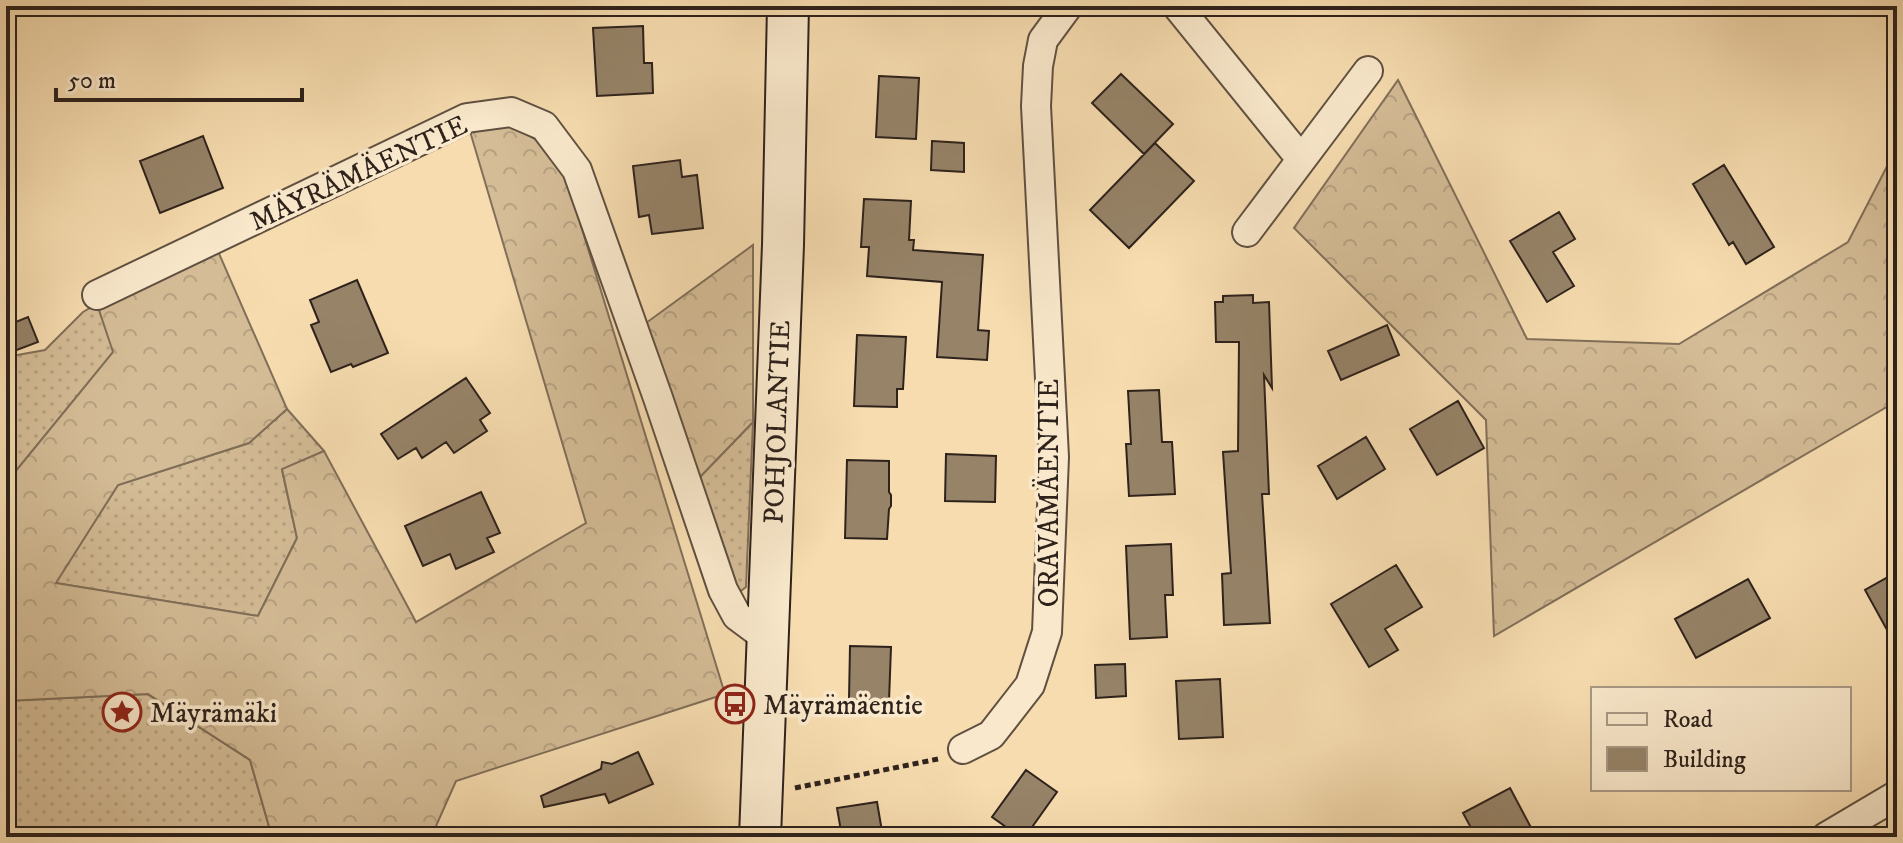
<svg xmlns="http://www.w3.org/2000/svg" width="1903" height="843" viewBox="0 0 1903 843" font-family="'IM FELL DW Pica',serif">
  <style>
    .grass { fill: url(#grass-dots); stroke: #816f59; stroke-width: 2 }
    .forest { fill: url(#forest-crowns); stroke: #816f59; stroke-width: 2 }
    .building { fill: #968368; stroke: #2e221c; stroke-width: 2 }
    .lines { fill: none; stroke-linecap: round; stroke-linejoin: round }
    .street-casing { stroke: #605041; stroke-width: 32 }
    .secondary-casing { stroke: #2e221c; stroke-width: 44 }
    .path { stroke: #2e221c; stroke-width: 5; stroke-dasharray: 6 4; stroke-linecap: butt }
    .street { stroke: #f9e8cb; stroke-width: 28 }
    .secondary { stroke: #f9e8cb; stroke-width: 40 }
    .labels { text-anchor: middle; stroke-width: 7; stroke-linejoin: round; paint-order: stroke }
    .street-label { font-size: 28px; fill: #2e221c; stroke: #f9e8cb }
    .poi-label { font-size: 28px; fill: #2e221c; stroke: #f9e8cb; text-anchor: start }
  </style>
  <defs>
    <pattern id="grass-dots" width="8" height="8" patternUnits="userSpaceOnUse" patternTransform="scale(2)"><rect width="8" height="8" fill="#d4bc96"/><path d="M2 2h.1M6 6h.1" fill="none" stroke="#b6a181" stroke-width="1.8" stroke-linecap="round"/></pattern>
    <pattern id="forest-crowns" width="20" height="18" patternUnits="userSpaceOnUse" patternTransform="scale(2)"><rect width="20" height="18" fill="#d4bc96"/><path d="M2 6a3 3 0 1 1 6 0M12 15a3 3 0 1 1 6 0" fill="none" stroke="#b6a181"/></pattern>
  </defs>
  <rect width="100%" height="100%" fill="#f6dcaf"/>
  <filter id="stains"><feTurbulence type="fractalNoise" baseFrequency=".0025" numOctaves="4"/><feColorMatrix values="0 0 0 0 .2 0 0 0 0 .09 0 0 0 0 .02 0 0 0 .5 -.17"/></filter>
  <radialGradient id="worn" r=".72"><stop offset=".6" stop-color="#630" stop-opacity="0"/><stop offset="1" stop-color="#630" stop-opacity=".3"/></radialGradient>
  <path class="grass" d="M 97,304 L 114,352 L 6,483 L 6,357 L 45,350 L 83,312 Z
    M 287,409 L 324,451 L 282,470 L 297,538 L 258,616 L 55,583 L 118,485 L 249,443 Z
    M 753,422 L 746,587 L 737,594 L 699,478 Z
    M 147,694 L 250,760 L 272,837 L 6,837 L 6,701 Z"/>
  <path class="forest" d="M 1398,80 L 1527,339 L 1679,344 L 1848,242 L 1897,147 L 1897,401 L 1494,636 L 1486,420 L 1294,228 Z
    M 513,125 L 536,140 L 566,177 L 725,694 L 456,781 L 436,826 L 434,837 L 272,837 L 250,760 L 148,694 L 6,701 L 6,483 L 113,352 L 97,304 L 217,249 L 287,409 L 249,443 L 118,485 L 56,583 L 258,616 L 297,538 L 282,469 L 324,451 L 416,622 L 586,523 L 469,128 Z
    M 753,245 L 753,422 L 699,478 L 646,323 Z"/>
  <path class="building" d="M 643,26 L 644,63 L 652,63 L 653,93 L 597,96 L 593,28 Z
    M 1121,74 L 1173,124 L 1144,154 L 1092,103 Z
    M 879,76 L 919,78 L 916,139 L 876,137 Z
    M 203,136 L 223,188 L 160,213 L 140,161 Z
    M 932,141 L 964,143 L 964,172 L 931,170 Z
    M 1155,143 L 1194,181 L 1129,248 L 1090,210 Z
    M 680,160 L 682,177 L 697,175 L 703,228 L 652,234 L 649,215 L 639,217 L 633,166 Z
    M 1724,165 L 1774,247 L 1746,264 L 1733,242 L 1729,245 L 1693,184 Z
    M 864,199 L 911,201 L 909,240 L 914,240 L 913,250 L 983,255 L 978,330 L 989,331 L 987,360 L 937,357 L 942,282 L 867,276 L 869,247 L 861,247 Z
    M 1559,212 L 1575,239 L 1553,252 L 1574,286 L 1547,302 L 1510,241 Z
    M 357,280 L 388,353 L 353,367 L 351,364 L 331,372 L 311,325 L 319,322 L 310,300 Z
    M 1253,295 L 1253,303 L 1269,302 L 1272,388 L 1264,375 L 1269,494 L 1262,494 L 1270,623 L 1224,625 L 1222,574 L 1231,573 L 1223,452 L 1238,451 L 1239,342 L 1216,342 L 1215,302 L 1223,302 L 1223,296 Z
    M 28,317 L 38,342 L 6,354 L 6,326 Z
    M 1387,325 L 1399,355 L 1341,380 L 1328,351 Z
    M 857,335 L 906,337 L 903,389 L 897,389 L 897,407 L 854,406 Z
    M 466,378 L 490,413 L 480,420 L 487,431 L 454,453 L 446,442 L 422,458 L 416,448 L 398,459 L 381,434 Z
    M 1159,390 L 1162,442 L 1172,442 L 1175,494 L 1129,496 L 1126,444 L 1131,444 L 1128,391 Z
    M 1458,401 L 1484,448 L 1437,475 L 1410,429 Z
    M 1366,437 L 1385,469 L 1337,499 L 1318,466 Z
    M 946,454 L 996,456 L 995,502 L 945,501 Z
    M 847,460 L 889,461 L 889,492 L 891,495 L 891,506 L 889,509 L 887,539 L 845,538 Z
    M 481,492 L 500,533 L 487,538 L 494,552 L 456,569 L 450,554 L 423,566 L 405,526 Z
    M 1171,544 L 1173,595 L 1165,595 L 1167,637 L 1130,639 L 1126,546 Z
    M 1396,565 L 1422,607 L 1385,629 L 1398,650 L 1369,667 L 1331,604 Z
    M 1897,572 L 1897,648 L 1865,590 Z
    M 1748,579 L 1770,618 L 1696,658 L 1675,619 Z
    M 850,646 L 891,647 L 889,701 L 849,700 Z
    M 1125,664 L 1126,696 L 1096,698 L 1095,665 Z
    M 1220,679 L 1223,737 L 1179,739 L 1176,681 Z
    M 638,752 L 653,784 L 609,803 L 605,794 L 544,807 L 541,796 L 601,769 L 602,762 L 612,764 Z
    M 1026,770 L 1057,792 L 1025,837 L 1020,837 L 992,817 Z
    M 1510,788 L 1536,837 L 1476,837 L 1463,813 Z
    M 877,802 L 883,837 L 842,837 L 837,808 Z"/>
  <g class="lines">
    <defs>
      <path id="street" d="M 1177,6 L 1301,159
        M 1247,232 L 1368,71
        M 97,295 L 467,118 L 511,112 L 544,126 L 577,170 L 658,398 L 723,590 L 737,616 L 768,639
        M 963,749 L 991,735 L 1030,685 L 1047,632 L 1054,457 L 1036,106 L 1038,66 L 1043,40 L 1068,6
        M 1826,837 L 1897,795"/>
      <path id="secondary" d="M 760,837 L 783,245 L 788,6"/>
    </defs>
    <use href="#street" class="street-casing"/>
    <use href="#secondary" class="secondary-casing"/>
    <path class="path" d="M 795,788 L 938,759"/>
    <use href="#street" class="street"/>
    <use href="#secondary" class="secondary"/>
  </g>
  <defs>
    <symbol id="bus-ring" viewBox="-11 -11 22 22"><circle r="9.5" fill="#f9e8cb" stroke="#8f2418" stroke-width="1.5"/><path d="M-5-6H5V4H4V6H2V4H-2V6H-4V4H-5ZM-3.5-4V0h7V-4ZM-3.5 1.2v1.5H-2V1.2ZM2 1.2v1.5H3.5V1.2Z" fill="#8f2418"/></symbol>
    <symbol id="sight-ring" viewBox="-11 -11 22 22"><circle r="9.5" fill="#f9e8cb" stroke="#8f2418" stroke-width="1.5"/><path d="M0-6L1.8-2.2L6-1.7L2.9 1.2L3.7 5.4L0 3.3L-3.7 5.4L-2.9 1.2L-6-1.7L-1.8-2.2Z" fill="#8f2418"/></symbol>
  </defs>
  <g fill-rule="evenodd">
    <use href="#bus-ring" x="713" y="682" width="44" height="44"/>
    <use href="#sight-ring" x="100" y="690" width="44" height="44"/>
  </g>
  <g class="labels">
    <g class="street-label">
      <text transform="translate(358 172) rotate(-25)" y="10">MÄYRÄMÄENTIE</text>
      <text transform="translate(776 422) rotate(-88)" y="10">POHJOLANTIE</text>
      <text transform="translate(1048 493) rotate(-90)" y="10">ORAVAMÄENTIE</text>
    </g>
    <g class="poi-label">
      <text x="763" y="714">Mäyrämäentie</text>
      <text x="150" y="722">Mäyrämäki</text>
    </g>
  </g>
  <rect width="1903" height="843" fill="none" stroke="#f6dcaf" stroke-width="32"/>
  <rect x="8" y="8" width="1887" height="827" fill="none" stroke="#2e221c" stroke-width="4"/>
  <rect x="16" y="16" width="1871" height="811" fill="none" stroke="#2e221c" stroke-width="2"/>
  <rect x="1591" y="687" width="260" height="104" fill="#f9e8cb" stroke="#a89985" stroke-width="2"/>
  <rect x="1607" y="713" width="40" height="12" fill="#f9e8cb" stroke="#a89985" stroke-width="2"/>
  <text x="1663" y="727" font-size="24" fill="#2e221c">Road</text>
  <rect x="1607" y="747" width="40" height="24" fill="#968368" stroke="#a89985" stroke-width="2"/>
  <text x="1663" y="767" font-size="24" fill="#2e221c">Building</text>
  <path d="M56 88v12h246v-12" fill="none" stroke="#2e221c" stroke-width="4"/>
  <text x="68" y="88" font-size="24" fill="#2e221c" stroke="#f9e8cb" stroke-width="6" paint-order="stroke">50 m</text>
  <rect width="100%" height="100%" filter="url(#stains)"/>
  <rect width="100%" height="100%" fill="url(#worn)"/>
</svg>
